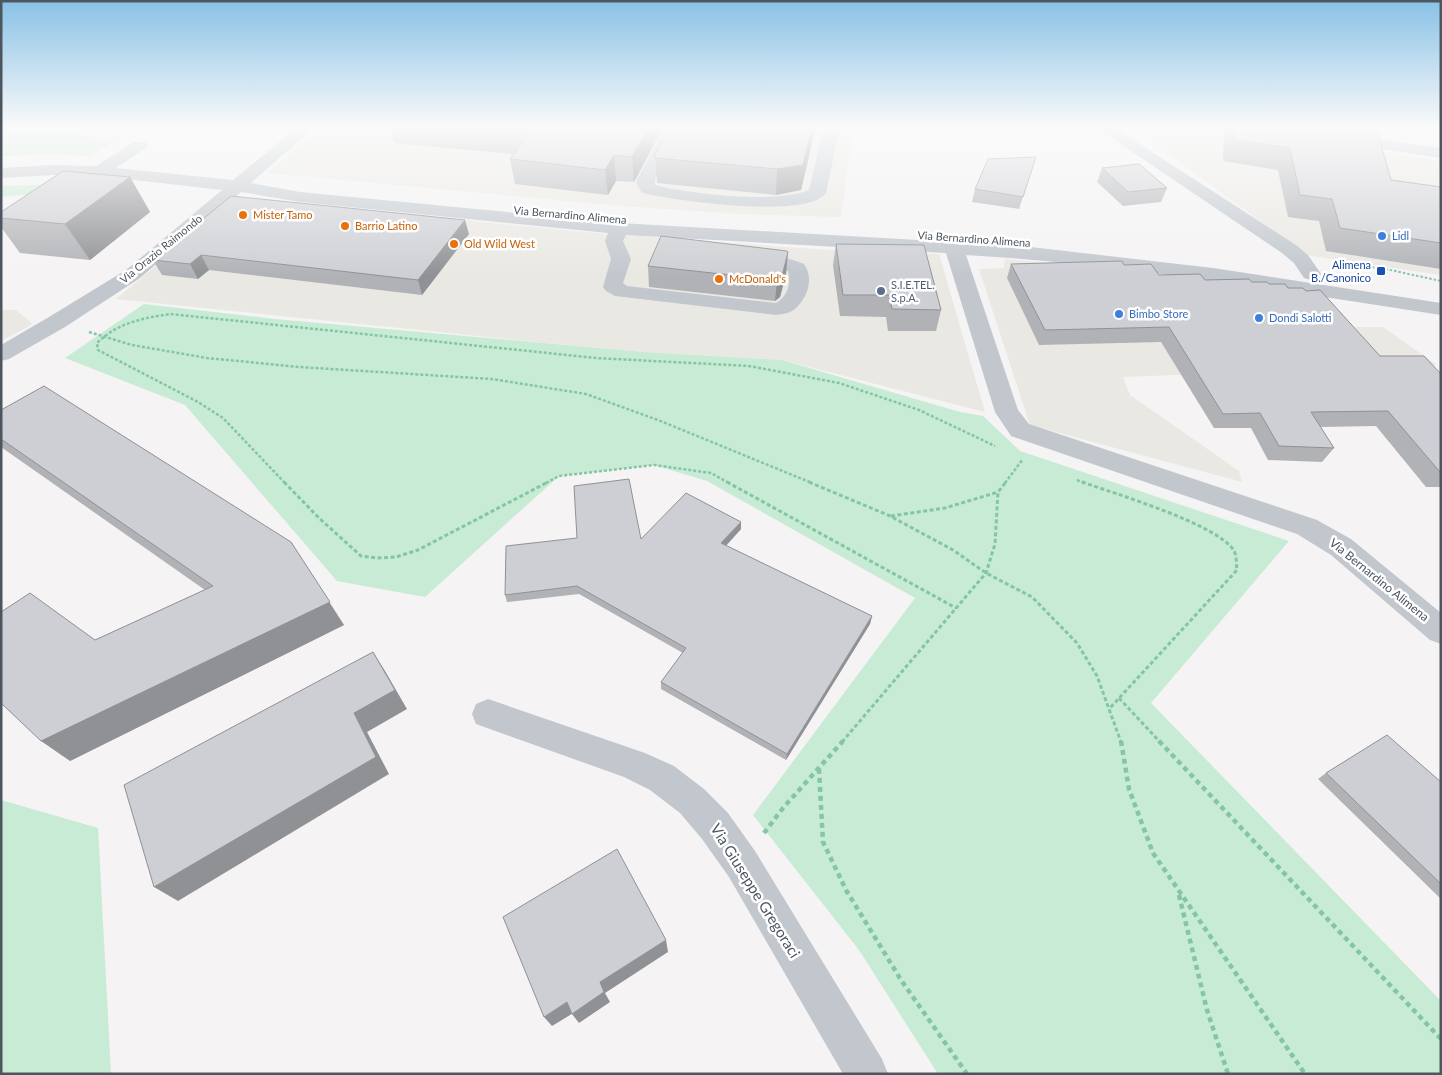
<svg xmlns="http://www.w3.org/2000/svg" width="1442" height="1075" viewBox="0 0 1442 1075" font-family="Lato,sans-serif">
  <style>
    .commercial { fill: #eae8e2 }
    .green { fill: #c8ebd5 }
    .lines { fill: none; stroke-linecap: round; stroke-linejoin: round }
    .path-far3 { stroke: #84c6a4; stroke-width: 2; stroke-dasharray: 2.5 2; stroke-linecap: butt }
    .path-far2 { stroke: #84c6a4; stroke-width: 2.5; stroke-dasharray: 3 2; stroke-linecap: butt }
    .path-far1 { stroke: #84c6a4; stroke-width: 3; stroke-dasharray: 4 2.5; stroke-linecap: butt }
    .path { stroke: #84c6a4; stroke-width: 4.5; stroke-dasharray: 5 4; stroke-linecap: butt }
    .minor { fill: #c1c7cd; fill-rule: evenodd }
    .wall { fill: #b1b2b6 }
    .shaded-wall { fill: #909194 }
    .building { fill: #cecfd4; stroke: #909194 }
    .food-dot { fill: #e8710a; stroke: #fff; stroke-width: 2 }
    .shop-dot { fill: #3f7fe0; stroke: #fff; stroke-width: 2 }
    .transit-dot { fill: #1a4fb4; stroke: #fff; stroke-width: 2 }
    .service-dot { fill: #5c6f8a; stroke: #fff; stroke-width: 2 }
    .labels { text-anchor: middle; stroke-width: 5; stroke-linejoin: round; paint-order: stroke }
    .far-food-label { font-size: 11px; fill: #c56008; stroke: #fff; text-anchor: start }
    .far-street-label { font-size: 11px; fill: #4d565e; stroke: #fff }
    .far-shop-label { font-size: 11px; fill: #366cbe; stroke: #fff; text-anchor: start }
    .far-transit-label { font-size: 11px; fill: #164399; stroke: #fff; text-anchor: end }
    .far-service-label { font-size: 11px; fill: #4e5e75; stroke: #fff; text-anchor: start }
    .street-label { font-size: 12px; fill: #4d565e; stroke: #fff }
    .near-street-label { font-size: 15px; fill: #4d565e; stroke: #fff }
  </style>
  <rect width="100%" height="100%" fill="#f5f3f3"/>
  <path class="commercial" d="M 62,126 L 290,126 L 279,135 L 151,126 L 112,143 L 65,131 Z
    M 323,126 L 853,126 L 841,217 L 741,214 L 622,206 L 267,173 Z
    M 1131,126 L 1204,126 L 1441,161 L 1441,275 L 1306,255 Z
    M 238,198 L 585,232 L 814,249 L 939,254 L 985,412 L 782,360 L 644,352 L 526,341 L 116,299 Z
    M 1005,259 L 1102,267 L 1207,280 L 1311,296 L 1349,327 L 1383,327 L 1437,365 L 1123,377 L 1130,395 L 1239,471 L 1242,482 L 1030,425 L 979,269 L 1004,268 Z
    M 1,310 L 16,310 L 33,324 L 1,341 Z"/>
  <path class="green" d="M 1,126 L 47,126 L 112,143 L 90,156 L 51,154 L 1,156 Z
    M 69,184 L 79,190 L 1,197 L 1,186 Z
    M 144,304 L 275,319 L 644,352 L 782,360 L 960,412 L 983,416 L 1020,451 L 1289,541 L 1151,703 L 1441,1001 L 1441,1074 L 938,1074 L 859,950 L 753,815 L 915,598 L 707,481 L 654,465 L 559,476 L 425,597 L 337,581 L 185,405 L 65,358 Z
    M 1,800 L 98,828 L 111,1074 L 1,1074 Z"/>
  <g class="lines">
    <path class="path-far3" d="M 1336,264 L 1381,268 L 1441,281"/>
    <path class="path-far2" d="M 89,332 L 132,345 L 207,358 L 299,367 L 492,379 L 586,394 L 658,420 L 812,483
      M 1077,480 L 1085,483
      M 285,483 L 223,418 L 198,402 L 98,350 L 97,343 C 117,323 143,318 170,314 L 596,358 L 749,366 L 839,383 L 919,410 L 995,446
      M 546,483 L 559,476 L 654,465 L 711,473 L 729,483
      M 1005,483 L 1023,459"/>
    <path class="path-far1" d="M 284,482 L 319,518 L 361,556 L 377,558 L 396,557 L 418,550 L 548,482
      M 727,482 L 956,608
      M 809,482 L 890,516 L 953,550 L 986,573 L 1032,597 L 1077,643 L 1097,676 L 1121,742
      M 1082,482 C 1113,493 1220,525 1234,551 C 1237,556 1236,564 1237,570 L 1110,708
      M 891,516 L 945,508 L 998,492
      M 1119,698 L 1160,742
      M 842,742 L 986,573 L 995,544 L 998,492 L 1006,482"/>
    <path class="path" d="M 1121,741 L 1129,789 L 1153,853 L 1305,1074
      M 1159,741 L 1441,1039
      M 819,769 L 823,842 L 846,890 L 901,980 L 967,1074
      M 764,833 L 783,808 L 843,741
      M 1179,895 L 1207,1010 L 1228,1074"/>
    <path class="minor" d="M 299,126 L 316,126 L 251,183 L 300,192 L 620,223 L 1022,246 L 1213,268 L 1441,303 L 1441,315 C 1283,291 1125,264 966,255 L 1018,410 L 1029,424 L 1317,520 L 1351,539 L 1441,613 L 1441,644 L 1430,640 L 1331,555 L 1297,534 L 1011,436 L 995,412 L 946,253 L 626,235 L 623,241 L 631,259 L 623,283 L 627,286 L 776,303 C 788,296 791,284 788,271 L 780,269 L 742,264 L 739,260 L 742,256 C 762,251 786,257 804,264 C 814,278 808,298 795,309 C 790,313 783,314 776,315 L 615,296 L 606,291 L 603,287 L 611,259 L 605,241 L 608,233 L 300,202 L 241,192 L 140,278 L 65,327 L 9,359 L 1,361 L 1,345 L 49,317 L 126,270 L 222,190 L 99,176 L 53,175 L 1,178 L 1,168 L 53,165 L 96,166 L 134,142 L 146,142 L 148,145 L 146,148 L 116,168 L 233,180 Z
      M 666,126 L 682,126 L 655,179 L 655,185 C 690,194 776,204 809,190 L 824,126 L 840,126 L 826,193 C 807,220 672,200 642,193 L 636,183 L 637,179 Z
      M 1094,126 L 1112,126 L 1296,245 L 1308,255 L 1321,274 L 1318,278 L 1311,280 L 1304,278 L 1294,263 L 1282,253 Z
      M 1343,134 L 1441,148 L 1441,158 L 1337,142 L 1335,139 L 1337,136 Z
      M 488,699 L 645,753 L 674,766 L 704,789 L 728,813 L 755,851 L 882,1059 L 888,1074 L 843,1074 L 729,877 L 702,839 L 680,813 L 650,790 L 624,777 L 476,724 L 472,714 L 476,704 Z"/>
  </g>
  <path class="wall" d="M 389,126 L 664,126 L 634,182 L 616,181 L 608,195 L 515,184 L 510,159 L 514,154 L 394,143 Z
    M 816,126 L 801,190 L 776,195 L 657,183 L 655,154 Z
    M 1224,126 L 1365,126 L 1391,180 L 1441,187 L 1441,269 L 1326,251 L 1319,221 L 1288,217 L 1278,170 L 1223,161 Z
    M 1036,157 L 1019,209 L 972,202 L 975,189 Z
    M 1102,168 L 1167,188 L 1161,202 L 1123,206 L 1097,182 Z
    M 130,177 L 150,212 L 90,260 L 20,253 L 1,227 L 1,212 Z
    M 231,196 L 469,234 L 422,295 L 209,270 L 198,279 L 162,275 L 153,260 Z
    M 836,244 L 941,310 L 936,331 L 888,331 L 886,317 L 840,316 L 833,265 Z
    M 788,252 L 786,274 L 780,297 L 775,301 L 649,287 L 648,266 Z
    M 1011,264 L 1124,265 L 1159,275 L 1205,280 L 1252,282 L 1288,288 L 1380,356 L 1441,374 L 1441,487 L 1426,487 L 1376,426 L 1320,427 L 1334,448 L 1322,462 L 1268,460 L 1251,428 L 1214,428 L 1161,342 L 1039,345 L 1007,278 Z
    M 1,410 L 344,625 L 70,761 L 95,640 L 205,590 L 1,447 Z
    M 741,529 L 726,546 L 872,616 L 870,624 L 786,760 L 661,689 L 661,682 L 683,653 L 579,594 L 507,602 L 505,595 L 577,538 L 641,539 Z
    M 1326,773 L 1441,782 L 1441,899 L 1318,779 Z"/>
  <path class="shaded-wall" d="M 649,126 L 664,126 L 634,182 L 632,157 Z
    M 812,126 L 816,126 L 801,190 L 776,195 L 777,169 Z
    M 614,155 L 616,181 L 608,195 L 605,170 Z
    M 130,177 L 150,212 L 90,260 L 65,224 Z
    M 465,220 L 469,234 L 422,295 L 418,280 Z
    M 788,252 L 786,274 L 780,297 L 775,301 L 777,280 Z
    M 201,255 L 209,270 L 198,279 L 190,264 Z
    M 741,522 L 741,529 L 721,551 L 721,543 Z
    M 291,542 L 344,625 L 70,761 L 41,741 Z
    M 872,616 L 870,624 L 786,760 L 787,754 Z
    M 373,652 L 385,671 L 407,709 L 367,732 L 389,774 L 178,901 L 154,887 L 354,713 Z
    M 666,940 L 668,952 L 605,993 L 610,1002 L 579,1023 L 572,1014 L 600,982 Z
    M 567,1002 L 575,1012 L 552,1026 L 544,1017 Z"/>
  <path class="building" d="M 471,126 L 649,126 L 632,157 L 614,155 L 605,170 L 510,159 L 531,131 Z
    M 671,126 L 812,126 L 803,165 L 777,169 L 655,158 L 655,154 Z
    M 1234,126 L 1364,126 L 1376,127 L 1391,180 L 1441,187 L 1441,243 L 1340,228 L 1332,199 L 1300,195 L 1290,148 L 1234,140 Z
    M 1036,157 L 1023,197 L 975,189 L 988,159 Z
    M 1139,164 L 1167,188 L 1128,192 L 1102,168 Z
    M 63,171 L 130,177 L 65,224 L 1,218 L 1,212 Z
    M 231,196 L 465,220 L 418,280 L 201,255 L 190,264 L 153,260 Z
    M 661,236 L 787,251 L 788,252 L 782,276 L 777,280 L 648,266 Z
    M 836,244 L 924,245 L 941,310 L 892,309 L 889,295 L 843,295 Z
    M 1122,261 L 1124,265 L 1151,264 L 1159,275 L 1200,274 L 1205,280 L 1249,279 L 1252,282 L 1267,282 L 1269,284 L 1285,284 L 1288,288 L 1303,288 L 1306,291 L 1320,290 L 1380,356 L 1424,356 L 1441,374 L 1441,472 L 1440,472 L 1388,411 L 1311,412 L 1334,448 L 1279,446 L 1260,413 L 1223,414 L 1169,327 L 1045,330 L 1011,264 Z
    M 44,386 L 291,542 L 330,602 L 41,741 L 1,703 L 1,612 L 30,593 L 95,640 L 213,586 L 1,439 L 1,410 Z
    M 629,479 L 641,539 L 686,493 L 741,522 L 721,543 L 872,616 L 787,754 L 661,682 L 686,648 L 577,586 L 505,595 L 506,546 L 577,538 L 574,486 Z
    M 373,652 L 395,690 L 354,713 L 376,757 L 154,887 L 124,785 Z
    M 1387,735 L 1441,782 L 1441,884 L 1326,773 Z
    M 617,849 L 666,940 L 600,982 L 604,992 L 572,1014 L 567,1002 L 544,1017 L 503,917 Z"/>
  <linearGradient id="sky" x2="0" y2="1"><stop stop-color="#89c1e6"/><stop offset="0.46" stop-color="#fafafa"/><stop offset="1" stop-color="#fafafa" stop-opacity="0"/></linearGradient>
  <rect width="1442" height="276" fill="url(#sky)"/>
  <g class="food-dot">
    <circle cx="243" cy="215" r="5"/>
    <circle cx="345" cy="226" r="5"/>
    <circle cx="454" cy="244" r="5"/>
    <circle cx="719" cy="279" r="5"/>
  </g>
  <g class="shop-dot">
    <circle cx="1382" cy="236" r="5"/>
    <circle cx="1119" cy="314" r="5"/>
    <circle cx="1259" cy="318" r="5"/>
  </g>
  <rect class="transit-dot" x="1376" y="266" width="10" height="10" rx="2.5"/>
  <circle class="service-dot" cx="881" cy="291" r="5"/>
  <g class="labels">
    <g class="far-food-label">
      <text x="253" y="219">Mister Tamo</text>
      <text x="355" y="230">Barrio Latino</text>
      <text x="464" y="248">Old Wild West</text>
      <text x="729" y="283">McDonald's</text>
    </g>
    <g class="far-street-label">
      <text transform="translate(570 215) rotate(5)" y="4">Via Bernardino Alimena</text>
      <text transform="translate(974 239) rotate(4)" y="4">Via Bernardino Alimena</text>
      <text transform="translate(161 249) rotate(-39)" y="4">Via Orazio Raimondo</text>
    </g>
    <g class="far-shop-label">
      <text x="1392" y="240">Lidl</text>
      <text x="1129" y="318">Bimbo Store</text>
      <text x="1269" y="322">Dondi Salotti</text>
    </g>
    <g class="far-transit-label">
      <text x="1371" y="269">Alimena<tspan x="1371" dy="13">B./Canonico</tspan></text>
    </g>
    <g class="far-service-label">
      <text x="891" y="289">S.I.E.TEL.<tspan x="891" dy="13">S.p.A.</tspan></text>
    </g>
    <g class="street-label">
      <text transform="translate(1379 580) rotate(39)" y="4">Via Bernardino Alimena</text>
    </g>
    <g class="near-street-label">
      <text transform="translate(755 891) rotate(58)" y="5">Via Giuseppe Gregoraci</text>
    </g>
  </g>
  <rect width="1442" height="1075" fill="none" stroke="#4d565e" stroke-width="5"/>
</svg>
